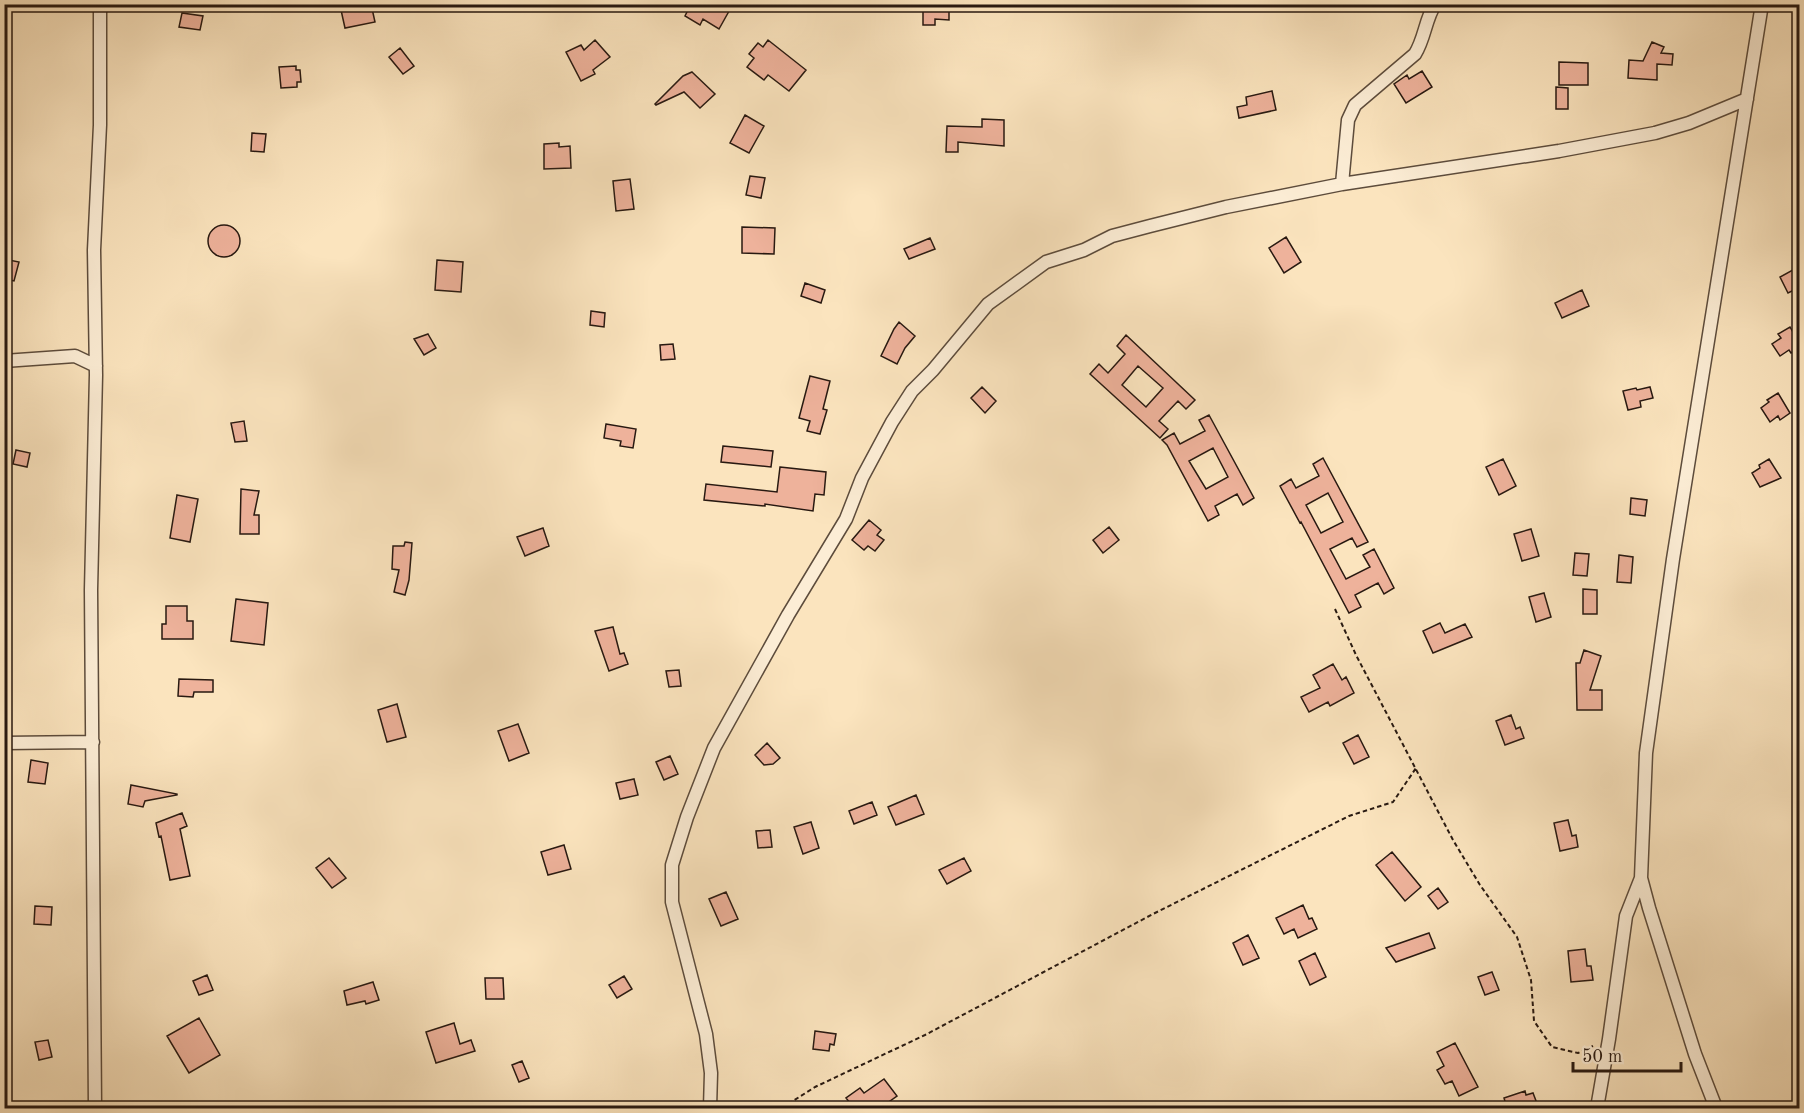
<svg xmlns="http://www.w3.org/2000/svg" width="1804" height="1113" viewBox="0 0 1804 1113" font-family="'Old Standard TT',serif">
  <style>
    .building { fill: #eeb29b; stroke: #281911; stroke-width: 1.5; fill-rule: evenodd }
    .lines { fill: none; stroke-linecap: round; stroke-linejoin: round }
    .street-casing { stroke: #5d4c3c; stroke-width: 15 }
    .path { stroke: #281911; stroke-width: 2; stroke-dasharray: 4.5 3; stroke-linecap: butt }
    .street { stroke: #fcedd5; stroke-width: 12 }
  </style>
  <rect width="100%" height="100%" fill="#fbe4be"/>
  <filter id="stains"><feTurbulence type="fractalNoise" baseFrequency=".00333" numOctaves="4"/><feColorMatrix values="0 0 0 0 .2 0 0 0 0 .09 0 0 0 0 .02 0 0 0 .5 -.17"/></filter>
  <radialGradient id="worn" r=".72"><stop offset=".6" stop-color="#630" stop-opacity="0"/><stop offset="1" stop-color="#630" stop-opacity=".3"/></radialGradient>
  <path class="building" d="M 371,4 L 375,22 L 345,28 L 341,10 Z
    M 691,4 L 733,4 L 719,29 L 703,19 L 700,25 L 685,16 Z
    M 923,4 L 949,4 L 949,20 L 935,19 L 935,25 L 923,25 Z
    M 182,13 L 203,16 L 200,30 L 179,27 Z
    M 595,40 L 610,57 L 593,70 L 595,74 L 581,81 L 566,52 L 581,45 L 584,50 Z
    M 768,40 L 806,70 L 789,91 L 768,75 L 764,80 L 747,67 L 754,58 L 749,54 L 758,43 L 763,47 Z
    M 1652,42 L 1664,47 L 1661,53 L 1673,54 L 1672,65 L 1657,64 L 1657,80 L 1628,78 L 1629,60 L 1643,61 Z
    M 400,48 L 414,66 L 403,74 L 389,57 Z
    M 1559,62 L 1588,63 L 1588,85 L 1559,85 Z
    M 296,66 L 296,70 L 300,70 L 301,82 L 297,82 L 297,87 L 281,88 L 279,67 Z
    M 1422,71 L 1432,87 L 1406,103 L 1394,84 L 1407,75 L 1409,79 Z
    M 692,72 L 715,94 L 700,108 L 684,92 L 656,105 L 655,104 L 683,76 Z
    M 1556,87 L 1568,88 L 1568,109 L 1556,109 Z
    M 1272,91 L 1276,110 L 1239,118 L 1237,107 L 1247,105 L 1246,97 Z
    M 745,115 L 764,126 L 749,153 L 730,143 Z
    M 982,119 L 1004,120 L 1004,146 L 958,142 L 958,152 L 946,152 L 947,126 L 982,127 Z
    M 252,133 L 266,134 L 264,152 L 251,151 Z
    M 559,143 L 559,147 L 570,146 L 571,168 L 544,169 L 544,144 Z
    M 750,176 L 765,178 L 761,198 L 746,195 Z
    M 630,179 L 634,209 L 616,211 L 613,181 Z
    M208 241a16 16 0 1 1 32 0a16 16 0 1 1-32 0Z
    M 742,227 L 775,228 L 774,254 L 742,253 Z
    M 1286,237 L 1301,262 L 1284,273 L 1269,248 Z
    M 930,238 L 935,249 L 909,259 L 904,249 Z
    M 4,259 L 19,262 L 14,281 L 4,279 Z
    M 437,260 L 463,262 L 461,292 L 435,290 Z
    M 1800,266 L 1800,287 L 1788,293 L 1780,277 Z
    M 805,283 L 825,290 L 821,303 L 801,296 Z
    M 1582,290 L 1589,306 L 1562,318 L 1555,303 Z
    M 591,311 L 605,313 L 604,327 L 590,325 Z
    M 899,322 L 915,336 L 905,348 L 897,364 L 881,356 L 894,329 Z
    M 1790,327 L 1794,334 L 1800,330 L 1800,348 L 1791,353 L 1789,350 L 1780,356 L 1772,344 L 1781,338 L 1778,334 Z
    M 428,334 L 436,348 L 424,355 L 414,339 Z
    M 1126,335 L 1195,400 L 1186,409 L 1178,401 L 1159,421 L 1168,429 L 1160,438 L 1090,374 L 1099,364 L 1108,373 L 1125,354 L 1117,346 ZM 1138,366 L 1163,388 L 1146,407 L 1122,385 Z
    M 673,344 L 675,359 L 661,360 L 660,345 Z
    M 810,376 L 830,381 L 823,409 L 827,410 L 820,434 L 807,431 L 810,421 L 799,418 Z
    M 982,387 L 996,401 L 985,413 L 971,398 Z
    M 1650,387 L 1653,398 L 1640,401 L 1641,407 L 1628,410 L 1623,391 L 1636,388 L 1637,390 Z
    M 1778,393 L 1790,413 L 1780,420 L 1778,416 L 1770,422 L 1761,408 L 1769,402 L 1767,400 Z
    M 1209,415 L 1254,498 L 1243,505 L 1237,494 L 1215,506 L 1219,515 L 1208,521 L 1167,445 L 1162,440 L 1174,433 L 1180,444 L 1205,431 L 1199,420 ZM 1213,448 L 1228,477 L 1206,489 L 1189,461 Z
    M 244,421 L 247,441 L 235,442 L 231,423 Z
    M 606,424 L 636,429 L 633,448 L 620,446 L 621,441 L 604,438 Z
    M 723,446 L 773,451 L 771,467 L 721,462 Z
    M 16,450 L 30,453 L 27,467 L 13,464 Z
    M 1323,458 L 1368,542 L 1357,547 L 1352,538 L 1330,549 L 1346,579 L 1370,567 L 1363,555 L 1374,549 L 1394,588 L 1384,594 L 1378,583 L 1355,595 L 1361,607 L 1349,613 L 1301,522 L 1300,523 L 1280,486 L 1291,479 L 1296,488 L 1319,476 L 1313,464 ZM 1328,493 L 1343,522 L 1321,533 L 1306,505 Z
    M 1503,459 L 1516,486 L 1499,495 L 1486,467 Z
    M 1769,459 L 1781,478 L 1760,487 L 1752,473 L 1760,468 L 1759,465 Z
    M 780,467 L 826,472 L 824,495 L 815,494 L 813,511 L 765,504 L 765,506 L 704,500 L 706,484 L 777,492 Z
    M 241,489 L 259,491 L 254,515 L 259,515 L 259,534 L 240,534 Z
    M 177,495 L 198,499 L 190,542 L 170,538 Z
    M 1631,498 L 1647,500 L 1645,516 L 1630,514 Z
    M 869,520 L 881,530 L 877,535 L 884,540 L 875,551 L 868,546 L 864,550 L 852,540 Z
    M 1109,527 L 1119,540 L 1103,553 L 1093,540 Z
    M 543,528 L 549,546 L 525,556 L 517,537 Z
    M 1531,529 L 1539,556 L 1522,561 L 1514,534 Z
    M 405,542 L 412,543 L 409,580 L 405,595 L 394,592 L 399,570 L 392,569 L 393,546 L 404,546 Z
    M 1575,553 L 1589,554 L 1587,576 L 1573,575 Z
    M 1619,555 L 1633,557 L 1631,583 L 1617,582 Z
    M 1583,589 L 1597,590 L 1597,614 L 1583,614 Z
    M 1544,593 L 1551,617 L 1536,622 L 1529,597 Z
    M 236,599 L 268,603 L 264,645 L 231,641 Z
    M 166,606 L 187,606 L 187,621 L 193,621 L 193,639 L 162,639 L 162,624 L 166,624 Z
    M 1440,623 L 1445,633 L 1465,624 L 1472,637 L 1433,653 L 1423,631 Z
    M 613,627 L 620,654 L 624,653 L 628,664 L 609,671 L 595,631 Z
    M 1584,650 L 1601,656 L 1590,690 L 1602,690 L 1602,710 L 1577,710 L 1576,663 L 1580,663 Z
    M 1333,664 L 1342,680 L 1346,677 L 1354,693 L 1330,706 L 1328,702 L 1309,712 L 1301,697 L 1320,688 L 1313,675 Z
    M 679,670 L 681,686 L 669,687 L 666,671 Z
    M 179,679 L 213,680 L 213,692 L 194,692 L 193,697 L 178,696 Z
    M 397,704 L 406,737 L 387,742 L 378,710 Z
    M 1511,715 L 1516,729 L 1520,727 L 1524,738 L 1505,745 L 1496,721 Z
    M 518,724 L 529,753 L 509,761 L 498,731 Z
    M 1358,735 L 1369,757 L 1354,764 L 1343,743 Z
    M 767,743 L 780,758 L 773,764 L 764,765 L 755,755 Z
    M 670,756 L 678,774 L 664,780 L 656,762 Z
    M 31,760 L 48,763 L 45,784 L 28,782 Z
    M 634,779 L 638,795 L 620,799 L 616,783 Z
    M 131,785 L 177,794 L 177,795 L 145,801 L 143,807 L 128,804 Z
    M 916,795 L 924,814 L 896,825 L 888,807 Z
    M 872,802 L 877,815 L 854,824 L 849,811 Z
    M 182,813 L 187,826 L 180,829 L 190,876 L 170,880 L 161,836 L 159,837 L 156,823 Z
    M 1568,820 L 1572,836 L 1576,835 L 1578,847 L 1560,851 L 1554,823 Z
    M 811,822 L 819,848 L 803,854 L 794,827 Z
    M 770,830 L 772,847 L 758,848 L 756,831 Z
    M 564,845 L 571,869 L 548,875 L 541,852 Z
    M 1392,852 L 1421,887 L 1405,901 L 1376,865 Z
    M 329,858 L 346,878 L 332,888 L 316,868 Z
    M 964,858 L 971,871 L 947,884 L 939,870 Z
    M 1438,888 L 1448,902 L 1438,909 L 1428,896 Z
    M 726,892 L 738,919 L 721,926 L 709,899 Z
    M 1303,905 L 1309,919 L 1312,918 L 1317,929 L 1298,938 L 1294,929 L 1284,934 L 1276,918 Z
    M 35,906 L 52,907 L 51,925 L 34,924 Z
    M 1429,933 L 1435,948 L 1396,962 L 1386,948 Z
    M 1248,935 L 1259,958 L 1243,965 L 1233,943 Z
    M 1585,949 L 1587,966 L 1591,966 L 1593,980 L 1571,982 L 1568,951 Z
    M 1315,953 L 1326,977 L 1310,985 L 1299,961 Z
    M 1492,972 L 1499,990 L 1485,995 L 1478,977 Z
    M 207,975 L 213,990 L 199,995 L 193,981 Z
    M 624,976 L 632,989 L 617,998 L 609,985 Z
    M 485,978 L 503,978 L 504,999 L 486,999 Z
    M 373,982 L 379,1000 L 366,1004 L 365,1001 L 347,1005 L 344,991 Z
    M 199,1018 L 220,1055 L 189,1073 L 167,1036 Z
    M 454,1023 L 460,1044 L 471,1040 L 475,1051 L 436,1063 L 426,1032 Z
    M 815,1031 L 836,1034 L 834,1045 L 830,1044 L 829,1051 L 813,1049 Z
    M 48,1040 L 52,1057 L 39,1060 L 35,1042 Z
    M 1455,1043 L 1478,1087 L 1459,1096 L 1452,1081 L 1445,1084 L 1437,1070 L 1444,1066 L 1437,1052 Z
    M 522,1061 L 529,1078 L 519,1082 L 512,1065 Z
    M 884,1079 L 897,1096 L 880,1108 L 854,1108 L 846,1098 L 860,1088 L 864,1093 Z
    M 1525,1091 L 1526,1095 L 1533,1093 L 1538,1106 L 1532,1108 L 1507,1108 L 1504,1098 Z"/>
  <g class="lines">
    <defs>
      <path id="street" d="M 1342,184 L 1348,120 L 1355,105 L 1415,54 C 1425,38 1425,20 1435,4
        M 4,361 L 75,356 L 96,366
        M 4,743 L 93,742
        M 95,1108 L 91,590 L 96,375 L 94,250 L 100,125 L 100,4
        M 710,1108 L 711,1073 L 706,1034 L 672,902 L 672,865 L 687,817 L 714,748 L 788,615 L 846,519 L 862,478 L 892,422 L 912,391 L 933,370 L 988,304 L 1046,262 L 1084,250 L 1112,236 L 1150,226 L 1226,207 L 1342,184 L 1559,151 L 1655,133 L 1689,123 L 1747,99
        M 1597,1108 L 1609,1039 L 1626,916 L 1641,878
        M 1716,1108 L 1695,1054 L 1649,908 L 1641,878 L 1646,753 L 1673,559 L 1762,4"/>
    </defs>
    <use href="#street" class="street-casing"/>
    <path class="path" d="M 1335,609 L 1356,655 L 1453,840 L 1480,885 L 1517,937 L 1531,980 L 1534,1021 L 1552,1047 L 1578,1053 L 1593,1046
      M 782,1108 L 815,1087 L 925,1035 L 1153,914 L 1349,816 L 1393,802 L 1416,768"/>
    <use href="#street" class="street"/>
  </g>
  <rect width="1804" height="1113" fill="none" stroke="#fbe4be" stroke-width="24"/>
  <rect x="6" y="6" width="1792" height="1101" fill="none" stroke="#281911" stroke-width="3"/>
  <rect x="12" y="12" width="1780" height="1089" fill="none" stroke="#281911" stroke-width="1.5"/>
  <path d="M1573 1062v9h108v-9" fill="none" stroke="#281911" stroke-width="3"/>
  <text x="1582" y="1062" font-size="18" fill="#281911" stroke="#fcedd5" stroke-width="4.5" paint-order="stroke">50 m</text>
  <rect width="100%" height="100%" filter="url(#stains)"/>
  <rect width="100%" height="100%" fill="url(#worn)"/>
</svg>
